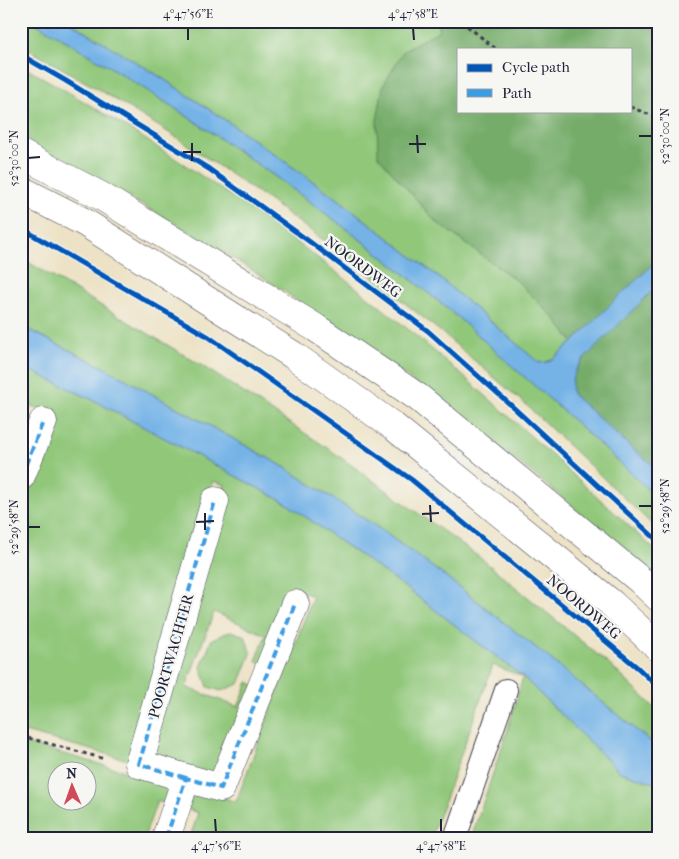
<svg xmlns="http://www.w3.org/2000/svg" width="679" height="859" viewBox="0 0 679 859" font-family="'IM FELL French Canon',serif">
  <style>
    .green { fill: #90c779; stroke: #59745a; fill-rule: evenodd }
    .forest { fill: #74ac69; stroke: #4b6752; fill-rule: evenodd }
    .water { fill: #74b3e7; stroke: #4b6a91 }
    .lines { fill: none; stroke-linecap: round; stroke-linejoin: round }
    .lane-casing { stroke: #403f50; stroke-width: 24 }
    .street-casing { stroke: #403f50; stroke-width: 29 }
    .secondary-casing { stroke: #403f50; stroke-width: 29 }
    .path { stroke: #403f50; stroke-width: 3; stroke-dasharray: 4 4; stroke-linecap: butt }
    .lane { stroke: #fff; stroke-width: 22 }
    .street { stroke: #fff; stroke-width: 28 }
    .secondary { stroke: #fff; stroke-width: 28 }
    .quiet { stroke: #3c9ce2; stroke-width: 4; stroke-dasharray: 8 4; stroke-linecap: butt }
    .cycleway-casing { stroke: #f6f6f2; stroke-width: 8 }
    .cycleway { stroke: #0057b8; stroke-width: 5 }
    .ticks { fill: none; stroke: #22223b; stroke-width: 2 }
    .labels { text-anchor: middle; stroke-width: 4.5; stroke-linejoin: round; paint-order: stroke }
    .street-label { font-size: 15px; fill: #22223b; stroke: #f6f6f2 }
    .neatline { fill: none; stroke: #22223b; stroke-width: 2 }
    .ticks-label { font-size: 12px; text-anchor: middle; fill: #22223b }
  </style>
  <rect width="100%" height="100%" fill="#f6f6f2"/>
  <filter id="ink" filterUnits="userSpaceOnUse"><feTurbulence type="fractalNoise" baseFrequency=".02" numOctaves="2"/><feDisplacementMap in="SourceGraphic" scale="10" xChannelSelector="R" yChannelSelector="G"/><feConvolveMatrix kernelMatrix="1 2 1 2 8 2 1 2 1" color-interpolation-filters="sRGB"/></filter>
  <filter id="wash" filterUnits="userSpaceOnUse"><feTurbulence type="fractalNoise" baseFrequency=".0096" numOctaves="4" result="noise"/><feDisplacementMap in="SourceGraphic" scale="20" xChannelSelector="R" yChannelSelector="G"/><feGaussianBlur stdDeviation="1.12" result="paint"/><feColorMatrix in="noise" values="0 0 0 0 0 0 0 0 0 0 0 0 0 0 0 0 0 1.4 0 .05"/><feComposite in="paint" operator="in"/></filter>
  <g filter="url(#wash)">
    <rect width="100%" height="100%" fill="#ede2c5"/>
    <path class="green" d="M 21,21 L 32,21 C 179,105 318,202 449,310 C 468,326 487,343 505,359 C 557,405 608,451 658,499 L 658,530 L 524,403 L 441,332 L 355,263 L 267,199 L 176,137 L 103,92 L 21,45 Z
      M 68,21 L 440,21 L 439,31 L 404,50 L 435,221 L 516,280 L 556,320 L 573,342 L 554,358 L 547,362 L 539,363 L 436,275 L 338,199 L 237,128 L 159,76 Z
      M 21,66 C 58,85 93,107 129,129 C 194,170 258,213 319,259 C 387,310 452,365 515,422 C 563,465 611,509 658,553 L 658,579 L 541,480 L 465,421 L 388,363 L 257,273 L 169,220 L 21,138 Z
      M 21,258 L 201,365 L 329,449 L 483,560 L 610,665 L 658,711 L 658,748 L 544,654 L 450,580 L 377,527 L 284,467 L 107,369 L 21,326 Z
      M 21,366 L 93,400 L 286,503 L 405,587 L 523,677 L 620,772 L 658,784 L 658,838 L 471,838 L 507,732 L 523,677 L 493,665 L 431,838 L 190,838 L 198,813 L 187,809 L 195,787 L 236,802 L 313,596 L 293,588 L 264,665 L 256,661 L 266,635 L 214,612 L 186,687 L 238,707 L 248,682 L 256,686 L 218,777 L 148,755 L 225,485 L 213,481 L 136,762 L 21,731 L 21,502 L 48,427 L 51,414 L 29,405 L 21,426 Z
      M 231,631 L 245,636 L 251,654 L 239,684 L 221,691 L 208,687 L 201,667 L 212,639 Z
      M 21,742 L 174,785 L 168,805 L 157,801 L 144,838 L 21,838 ZM 58,772 L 88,772 L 88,802 L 58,802 Z"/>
    <path class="forest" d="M 440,21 L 658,21 L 658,260 L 620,295 L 573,342 L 556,320 L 516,280 L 435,221 L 378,156 L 377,120 L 383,86 L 404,50 L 438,31 ZM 458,49 L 630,49 L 630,111 L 458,111 Z
      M 658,285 L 658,469 L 633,449 L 572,394 C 570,377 574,373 583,360 Z"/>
    <path class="water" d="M 32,21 L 68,21 L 159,76 L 237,128 L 338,199 L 436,275 L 539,363 L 547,362 L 554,358 L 573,342 L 620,295 L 658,260 L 658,285 L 583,360 C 574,372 570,378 572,394 L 633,449 L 658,469 L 658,499 C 608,451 557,405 505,360 C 487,343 468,326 449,310 C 318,202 179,105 32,21 Z
      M 21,326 L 107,369 L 284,467 L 377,527 L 450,580 L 544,654 L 658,748 L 658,784 L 620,772 L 523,677 L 405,587 L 286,503 L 93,400 L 21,366 Z"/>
  </g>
  <g filter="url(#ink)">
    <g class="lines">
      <defs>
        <path id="lane" d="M 455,838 L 506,690"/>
        <path id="street" d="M 21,476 L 43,422
          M 186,778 L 139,764 L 215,501
          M 166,838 L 186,778 L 221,788 L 295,604"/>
        <path id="secondary" d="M 21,154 L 101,196 L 316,328 L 419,398 L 640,580 L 658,597
          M 21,190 L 84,222 L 293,355 L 393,426 L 611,603 L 658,647"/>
      </defs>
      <use href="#lane" class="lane-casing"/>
      <use href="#street" class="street-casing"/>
      <use href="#secondary" class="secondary-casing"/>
      <path class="path" d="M 461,21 L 496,49
        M 630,107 L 658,118
        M 21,736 L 105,759"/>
      <use href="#lane" class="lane"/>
      <use href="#street" class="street"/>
      <use href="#secondary" class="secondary"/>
      <path class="quiet" d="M 21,476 L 43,422
        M 186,778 L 139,764 L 215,501
        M 166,838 L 186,778 L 221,788 L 295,604"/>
      <defs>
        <path id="cycleway" d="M 21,55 L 66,81 L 209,169 L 310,242 L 428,331 L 514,408 L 658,541
          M 21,228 L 209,337 L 412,480 L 638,668 L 658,687"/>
      </defs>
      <use href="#cycleway" class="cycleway-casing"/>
      <use href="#cycleway" class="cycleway"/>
    </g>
  </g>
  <path class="ticks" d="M 188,28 L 188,40M 413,28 L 414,40M 417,135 L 418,153M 639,136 L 652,136M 192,143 L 192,161M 409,144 L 426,144M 183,152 L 201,152M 28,158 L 40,157M 430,505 L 431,522M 639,506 L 652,506M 205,513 L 205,530M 422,514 L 439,513M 196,522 L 214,521M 28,527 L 40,527M 215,819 L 216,832M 441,819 L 441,832"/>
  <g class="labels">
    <g class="street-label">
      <text transform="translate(363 267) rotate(37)" y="5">NOORDWEG</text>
      <text transform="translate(584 607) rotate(40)" y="5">NOORDWEG</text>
      <text transform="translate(171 656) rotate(-74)" y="5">POORTWACHTER</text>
    </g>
  </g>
  <rect width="679" height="859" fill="none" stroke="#f6f6f2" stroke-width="55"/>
  <rect x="457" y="48" width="175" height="65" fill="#f6f6f2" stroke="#a1a1a9"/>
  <rect x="467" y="64" width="25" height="8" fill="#0057b8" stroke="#a1a1a9"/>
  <text x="502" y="72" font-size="15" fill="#22223b">Cycle path</text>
  <rect x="467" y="89" width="25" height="8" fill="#3c9ce2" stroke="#a1a1a9"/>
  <text x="502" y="98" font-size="15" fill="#22223b">Path</text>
  <g transform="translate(72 786) rotate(358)"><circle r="24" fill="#f6f6f2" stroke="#a1a1a9"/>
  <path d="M0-4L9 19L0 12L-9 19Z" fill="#d1495b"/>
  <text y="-8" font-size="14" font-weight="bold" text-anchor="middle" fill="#22223b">N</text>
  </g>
  <rect x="28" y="28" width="624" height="804" class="neatline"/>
  <g class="ticks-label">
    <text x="188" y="18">4°47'56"E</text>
    <text x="413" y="18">4°47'58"E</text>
    <text transform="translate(665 136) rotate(-90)" y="4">52°30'00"N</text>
    <text transform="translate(14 158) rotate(-90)" y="4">52°30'00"N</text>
    <text transform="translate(665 506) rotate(-90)" y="4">52°29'58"N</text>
    <text transform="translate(14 527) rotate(-90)" y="4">52°29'58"N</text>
    <text x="216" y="850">4°47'56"E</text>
    <text x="441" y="850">4°47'58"E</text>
  </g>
</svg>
